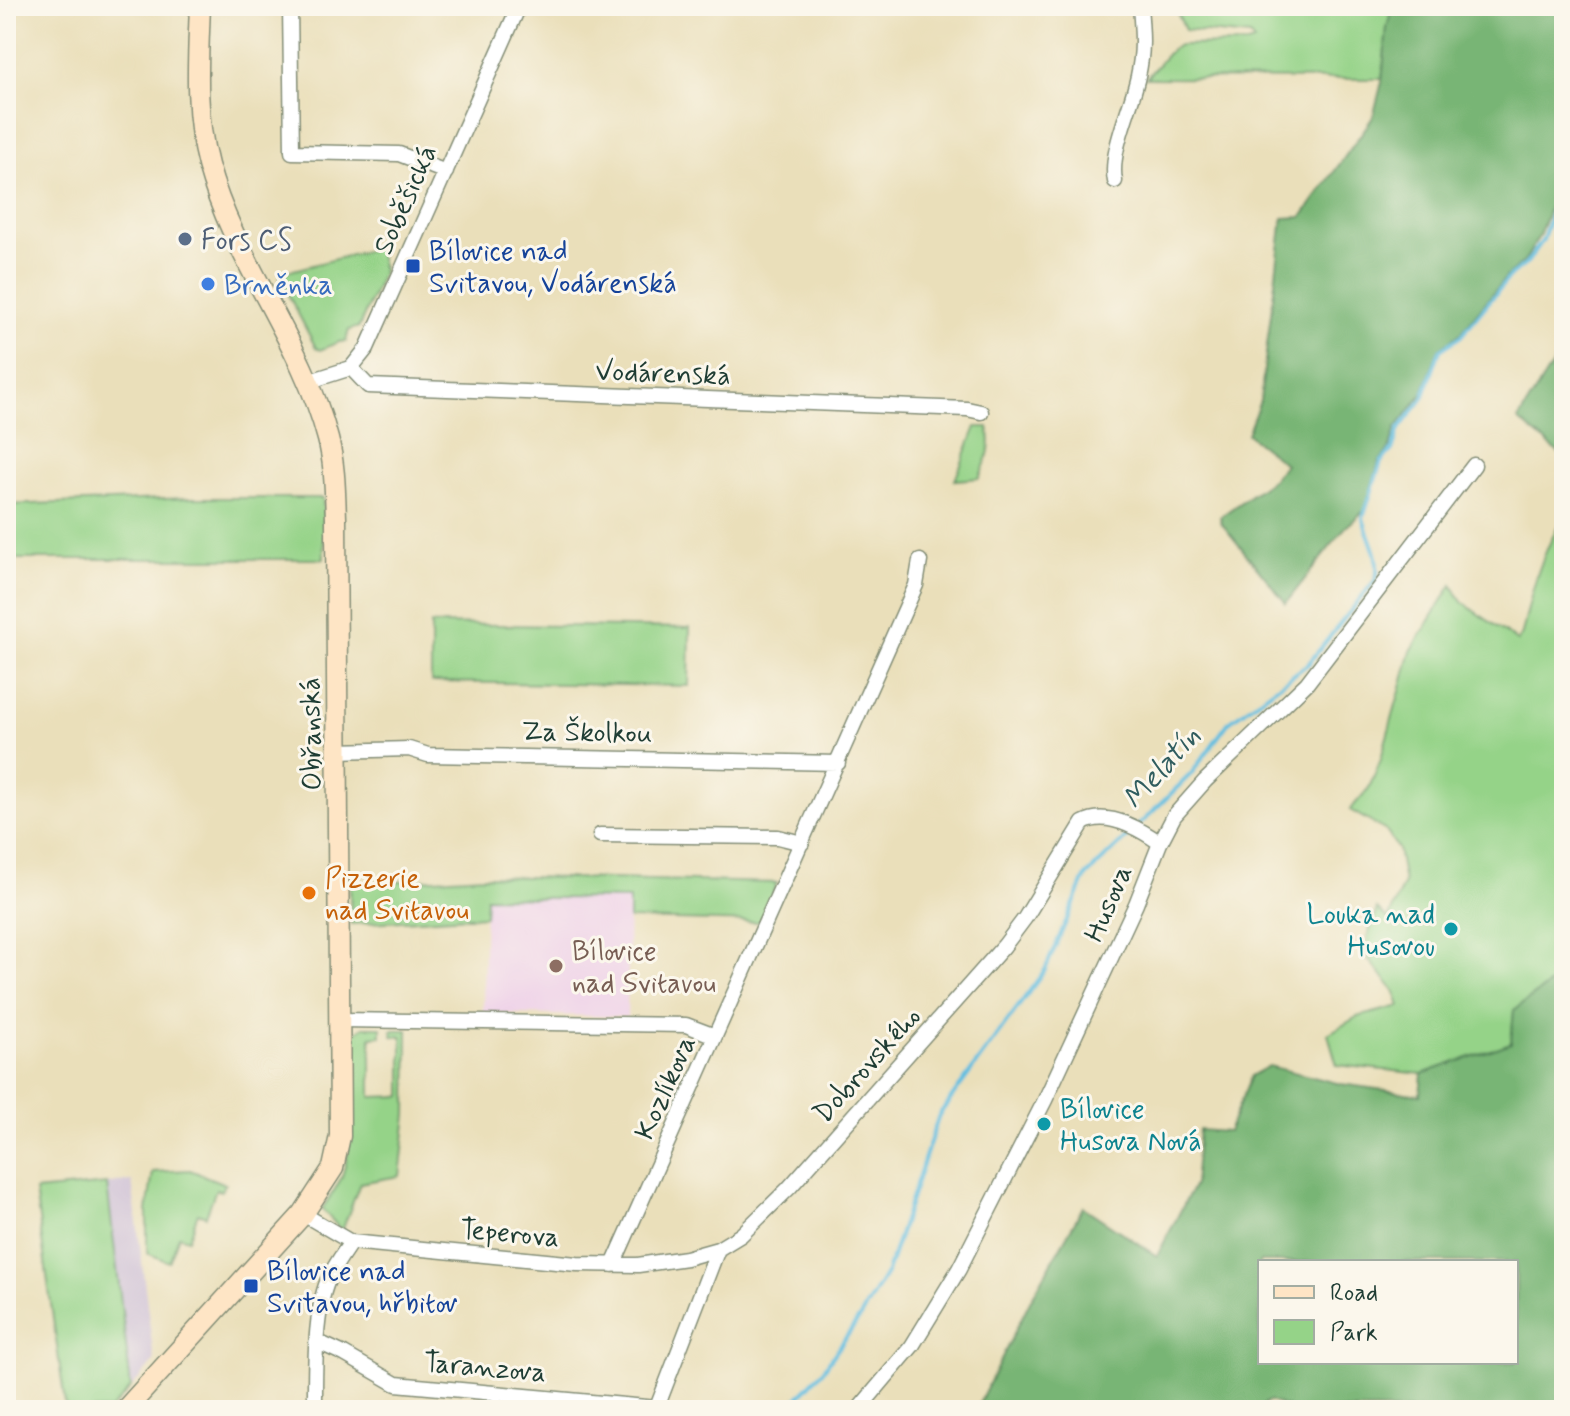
<svg xmlns="http://www.w3.org/2000/svg" width="1570" height="1416" viewBox="0 0 1570 1416" font-family="Mynerve,sans-serif">
  <style>
    .built { fill: #eed0e8 }
    .industrial { fill: #ccbed4 }
    .green { fill: #95d388; stroke: #5a885e; stroke-width: 2 }
    .forest { fill: #78b574; stroke: #4c7954; stroke-width: 2; fill-rule: evenodd }
    .lines { fill: none; stroke-linecap: round; stroke-linejoin: round }
    .stream { stroke: #62bee0; stroke-width: 4 }
    .minor-casing { stroke: #848e77; stroke-width: 17 }
    .secondary-casing { stroke: #848e77; stroke-width: 23 }
    .minor { stroke: #fff; stroke-width: 14 }
    .secondary { stroke: #fee5c5; stroke-width: 20 }
    .service-dot { fill: #5c6f8a; stroke: #fbf7ec; stroke-width: 3 }
    .transit-dot { fill: #1a4fb4; stroke: #fbf7ec; stroke-width: 3 }
    .shop-dot { fill: #3f7fe0; stroke: #fbf7ec; stroke-width: 3 }
    .food-dot { fill: #e8710a; stroke: #fbf7ec; stroke-width: 3 }
    .culture-dot { fill: #0f9aa8; stroke: #fbf7ec; stroke-width: 3 }
    .education-dot { fill: #8d6e63; stroke: #fbf7ec; stroke-width: 3 }
    .labels { text-anchor: middle; stroke-width: 6; stroke-linejoin: round; paint-order: stroke }
    .street-label { font-size: 28px; fill: #1f3d34; stroke: #fbf7ec }
    .service-label { font-size: 28px; fill: #4e5e75; stroke: #fbf7ec; text-anchor: start }
    .transit-label { font-size: 28px; fill: #164399; stroke: #fbf7ec; text-anchor: start }
    .shop-label { font-size: 28px; fill: #366cbe; stroke: #fbf7ec; text-anchor: start }
    .food-label { font-size: 28px; fill: #c56008; stroke: #fbf7ec; text-anchor: start }
    .culture-label { font-size: 28px; fill: #0d838f; stroke: #fbf7ec; text-anchor: end }
    .education-label { font-size: 28px; fill: #785e54; stroke: #fbf7ec; text-anchor: start }
    .water-label { font-size: 30px; font-style: italic; fill: #305d5f; stroke: #fbf7ec }
  </style>
  <rect width="100%" height="100%" fill="#fbf7ec"/>
  <filter id="ink" filterUnits="userSpaceOnUse"><feTurbulence type="fractalNoise" baseFrequency=".0125" numOctaves="2"/><feDisplacementMap in="SourceGraphic" scale="16" xChannelSelector="R" yChannelSelector="G"/><feConvolveMatrix kernelMatrix="1 2 1 2 8 2 1 2 1" color-interpolation-filters="sRGB"/></filter>
  <filter id="wash" filterUnits="userSpaceOnUse"><feTurbulence type="fractalNoise" baseFrequency=".006" numOctaves="4" result="noise"/><feDisplacementMap in="SourceGraphic" scale="32" xChannelSelector="R" yChannelSelector="G"/><feGaussianBlur stdDeviation="1.8" result="paint"/><feColorMatrix in="noise" values="0 0 0 0 0 0 0 0 0 0 0 0 0 0 0 0 0 1.4 0 .05"/><feComposite in="paint" operator="in"/></filter>
  <g filter="url(#wash)">
    <rect width="100%" height="100%" fill="#eadfba"/>
    <path class="built" d="M 485,897 L 629,899 L 627,1017 L 483,1013 Z"/>
    <path class="industrial" d="M 132,1181 L 154,1361 L 131,1388 L 107,1184 Z"/>
    <path class="green" d="M 1174,6 L 1393,6 L 1387,28 L 1382,79 L 1146,78 L 1171,50 L 1179,45 L 1247,44 L 1254,42 L 1250,36 L 1185,30 Z
      M 378,248 L 383,272 L 359,327 L 349,330 L 346,341 L 339,342 L 320,350 L 316,348 L 280,279 L 282,273 Z
      M 976,427 L 988,427 C 993,447 987,460 979,478 L 955,480 Z
      M 191,498 L 323,498 L 324,559 L 6,559 L 6,505 Z
      M 1564,517 L 1564,974 L 1514,1010 L 1511,1043 L 1422,1074 L 1337,1065 L 1328,1034 L 1357,1017 L 1400,1006 L 1394,990 L 1367,958 L 1367,938 L 1377,909 L 1388,919 L 1404,883 L 1398,849 L 1386,831 L 1350,810 L 1369,788 L 1380,762 L 1411,651 L 1452,585 L 1462,602 L 1517,641 L 1522,634 C 1532,590 1540,555 1564,517 Z
      M 431,624 L 690,628 L 689,686 L 431,682 Z
      M 484,876 L 777,883 L 760,922 L 629,919 L 629,899 L 486,897 L 485,916 L 351,924 L 350,884 Z
      M 364,1027 L 381,1027 L 381,1036 L 371,1037 L 371,1097 L 402,1096 L 402,1037 L 393,1036 L 392,1030 L 408,1030 L 407,1114 L 400,1176 L 360,1183 L 342,1231 L 322,1209 C 329,1198 337,1188 342,1176 C 357,1133 351,1080 351,1035 Z
      M 190,1170 L 225,1184 L 221,1191 L 216,1189 L 206,1216 L 198,1213 L 188,1239 L 179,1236 L 169,1262 L 147,1253 L 147,1211 L 153,1172 Z
      M 107,1184 L 131,1388 L 110,1410 L 66,1410 L 35,1191 Z"/>
    <path class="forest" d="M 1393,6 L 1564,6 L 1564,176 L 1560,180 L 1539,236 L 1525,261 L 1507,276 L 1461,333 L 1439,349 L 1423,393 L 1396,428 L 1389,450 L 1379,462 L 1365,510 L 1345,528 L 1286,603 L 1222,524 L 1220,517 L 1273,479 L 1285,464 L 1247,434 L 1260,401 L 1283,218 L 1302,217 L 1373,117 L 1382,82 L 1387,28 Z
      M 1564,345 L 1564,457 L 1518,420 Z
      M 1564,974 L 1564,1406 L 1507,1410 L 1296,1410 L 1269,1401 L 1254,1410 L 976,1410 L 1030,1301 L 1083,1207 L 1157,1256 L 1194,1185 L 1199,1130 L 1228,1132 L 1251,1076 L 1269,1066 L 1341,1084 L 1420,1095 L 1422,1074 L 1511,1043 L 1514,1010 ZM 1516,1262 L 1516,1362 L 1260,1362 L 1260,1262 Z"/>
    <g class="lines">
      <path class="stream" d="M 1138,826 L 1191,774 L 1229,722 L 1308,664 L 1376,579 C 1381,557 1368,538 1363,518 L 1381,462 L 1392,450 L 1399,429 L 1423,398 L 1440,350 L 1461,336 L 1511,275 L 1526,264 L 1543,240 L 1560,185 L 1564,180
        M 786,1410 L 822,1372 L 860,1317 L 887,1272 L 939,1115 L 1045,970 L 1086,876 L 1132,832"/>
    </g>
  </g>
  <g filter="url(#ink)">
    <g class="lines">
      <defs>
        <path id="minor" d="M 290,6 L 292,152 L 399,154 L 446,172
          M 1115,181 C 1109,152 1132,106 1138,76 C 1144,49 1142,32 1140,6
          M 351,368 L 368,386 L 967,409 L 981,412
          M 307,382 L 351,368 L 367,348 L 519,6
          M 337,751 L 409,749 L 428,755 L 838,763
          M 600,835 L 778,837 L 802,843
          M 340,1020 L 686,1025 L 715,1036
          M 303,1214 L 351,1242 L 577,1264 L 638,1265 L 686,1258 L 718,1249 L 741,1235 L 789,1188 L 1004,946 L 1025,918 L 1083,823 C 1107,810 1140,829 1160,843
          M 613,1265 L 916,585 L 920,561
          M 318,1342 L 344,1354 L 396,1384 L 657,1408
          M 315,1410 C 315,1374 314,1312 328,1280 C 334,1266 343,1254 351,1242
          M 656,1410 L 718,1249
          M 858,1410 L 912,1346 L 959,1269 L 1045,1100 L 1136,904 L 1160,843 L 1174,816 L 1205,781 L 1307,683 L 1474,465"/>
        <path id="secondary" d="M 125,1410 L 303,1214 L 333,1168 L 340,1136 L 336,518 C 335,492 335,465 328,439 C 303,342 234,261 208,165 C 194,113 198,59 200,6"/>
      </defs>
      <use href="#minor" class="minor-casing"/>
      <use href="#secondary" class="secondary-casing"/>
      <use href="#minor" class="minor"/>
      <use href="#secondary" class="secondary"/>
    </g>
  </g>
  <circle class="service-dot" cx="185" cy="239" r="8"/>
  <g class="transit-dot">
    <rect x="405" y="258" width="16" height="16" rx="4"/>
    <rect x="243" y="1278" width="16" height="16" rx="4"/>
  </g>
  <circle class="shop-dot" cx="208" cy="284" r="8"/>
  <circle class="food-dot" cx="309" cy="893" r="8"/>
  <g class="culture-dot">
    <circle cx="1451" cy="929" r="8"/>
    <circle cx="1044" cy="1124" r="8"/>
  </g>
  <circle class="education-dot" cx="556" cy="966" r="8"/>
  <g class="labels">
    <g class="street-label">
      <text transform="translate(404 199) rotate(-66)" y="10">Soběšická</text>
      <text transform="translate(663 372) rotate(2)" y="10">Vodárenská</text>
      <text transform="translate(587 731) rotate(1)" y="10">Za Školkou</text>
      <text transform="translate(310 734) rotate(-91)" y="10">Obřanská</text>
      <text transform="translate(1107 903) rotate(-67)" y="10">Husova</text>
      <text transform="translate(866 1064) rotate(-48)" y="10">Dobrovského</text>
      <text transform="translate(664 1087) rotate(-66)" y="10">Kozlíkova</text>
      <text transform="translate(510 1232) rotate(5)" y="10">Teperova</text>
      <text transform="translate(485 1366) rotate(5)" y="10">Taranzova</text>
    </g>
    <g class="service-label">
      <text x="201" y="249">Fors CS</text>
    </g>
    <g class="transit-label">
      <text x="429" y="260">Bílovice nad<tspan x="429" dy="32">Svitavou, Vodárenská</tspan></text>
      <text x="267" y="1280">Bílovice nad<tspan x="267" dy="32">Svitavou, hřbitov</tspan></text>
    </g>
    <g class="shop-label">
      <text x="224" y="294">Brněnka</text>
    </g>
    <g class="food-label">
      <text x="325" y="887">Pizzerie<tspan x="325" dy="32">nad Svitavou</tspan></text>
    </g>
    <g class="culture-label">
      <text x="1435" y="923">Louka nad<tspan x="1435" dy="32">Husovou</tspan></text>
      <text x="1060" y="1118" text-anchor="start">Bílovice<tspan x="1060" dy="32">Husova Nová</tspan></text>
    </g>
    <g class="education-label">
      <text x="572" y="960">Bílovice<tspan x="572" dy="32">nad Svitavou</tspan></text>
    </g>
    <g class="water-label">
      <text transform="translate(1161 767) rotate(-48)" y="10">Melatín</text>
    </g>
  </g>
  <rect width="1570" height="1416" fill="none" stroke="#fbf7ec" stroke-width="32"/>
  <rect x="1258" y="1260" width="260" height="104" fill="#fbf7ec" stroke="#a3ada2" stroke-width="2"/>
  <rect x="1274" y="1286" width="40" height="12" fill="#fee5c5" stroke="#a3ada2" stroke-width="2"/>
  <text x="1330" y="1300" font-size="24" fill="#1f3d34">Road</text>
  <rect x="1274" y="1320" width="40" height="24" fill="#95d388" stroke="#a3ada2" stroke-width="2"/>
  <text x="1330" y="1340" font-size="24" fill="#1f3d34">Park</text>
</svg>
